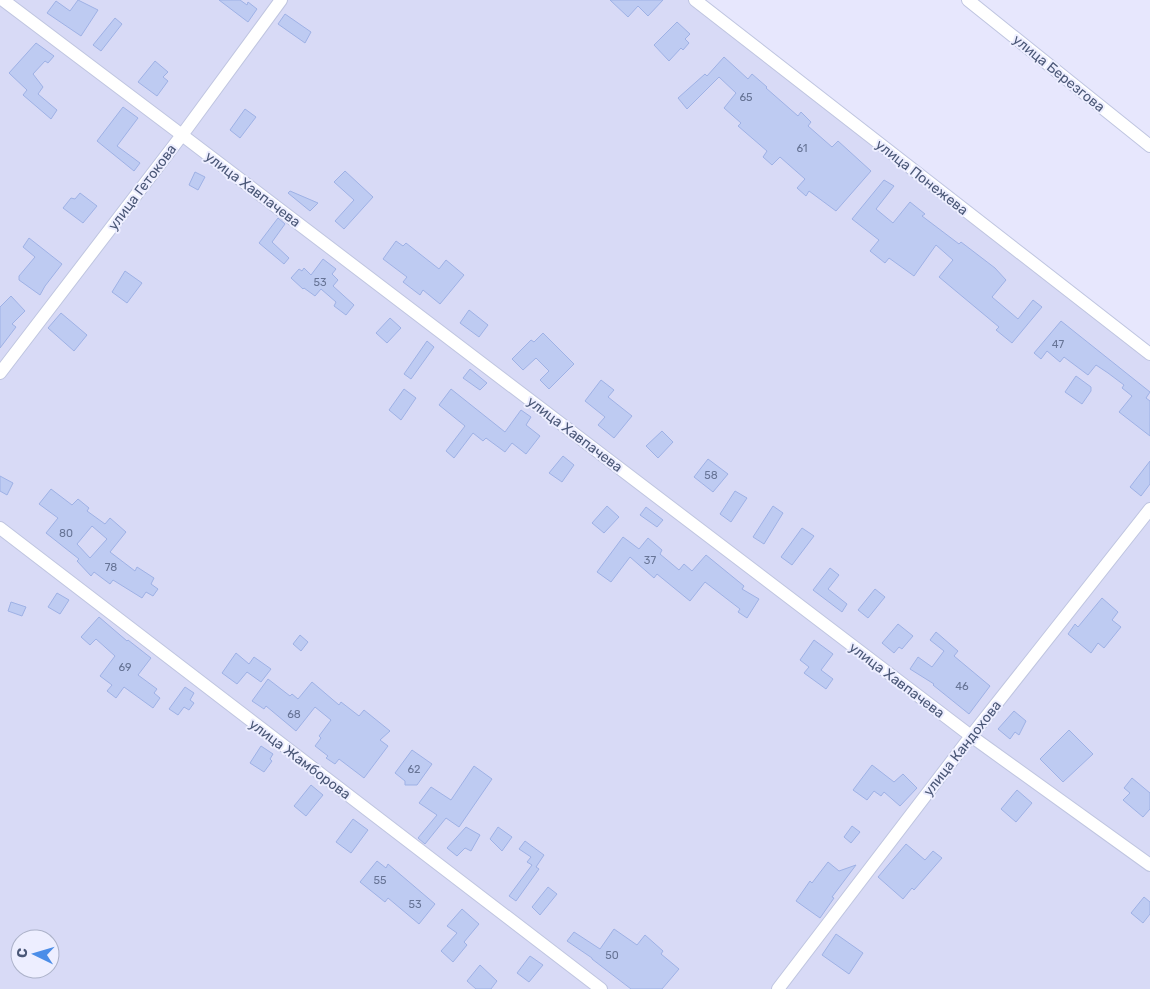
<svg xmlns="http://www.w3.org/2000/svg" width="1150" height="989" viewBox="0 0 1150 989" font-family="Rubik,sans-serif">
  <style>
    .residential { fill: #d8daf6; fill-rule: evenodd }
    .building { fill: #becbf2; stroke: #9eb1e5; fill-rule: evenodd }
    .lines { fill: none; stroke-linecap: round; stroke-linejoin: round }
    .street-casing { stroke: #bfc5e0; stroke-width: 14 }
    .street { stroke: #fff; stroke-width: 12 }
    .labels { text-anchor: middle; stroke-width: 4; stroke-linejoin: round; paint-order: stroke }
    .number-label { font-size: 11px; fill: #677496 }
    .street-label { font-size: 14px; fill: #4a5777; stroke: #edeeff }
  </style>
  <rect width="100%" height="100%" fill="#e7e7fd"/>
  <path class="residential" d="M 0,0 L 695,0 L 1150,354 L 1150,989 L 0,989 ZM 20,939 L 50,939 L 50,969 L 20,969 Z"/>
  <path class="building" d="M 78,0 L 98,10 L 81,36 L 47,13 L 56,1 L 70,11 Z
    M 219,0 L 240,0 L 247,5 L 248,2 L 257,9 L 248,22 Z
    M 610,0 L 663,0 L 648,16 L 638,6 L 628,17 Z
    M 285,14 L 311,32 L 305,43 L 278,24 Z
    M 115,18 L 122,24 L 101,51 L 93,45 Z
    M 677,22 L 690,34 L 685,39 L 689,43 L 683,50 L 681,48 L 669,61 L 654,45 Z
    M 36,43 L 54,56 L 48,63 L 45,61 L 33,74 L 43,87 L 38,94 L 57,110 L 51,119 L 23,95 L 27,90 L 9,73 Z
    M 724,57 L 748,79 L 752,74 L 767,87 L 766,88 L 798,116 L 801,112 L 811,122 L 808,126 L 832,147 L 838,141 L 871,171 L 836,211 L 809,191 L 806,196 L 797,188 L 805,179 L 780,157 L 772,165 L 763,157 L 767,151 L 738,126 L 741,123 L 724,108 L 736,93 L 719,77 L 687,109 L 678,98 L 705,74 L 707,76 Z
    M 155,61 L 168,72 L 163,77 L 168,81 L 157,96 L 138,82 Z
    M 123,107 L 138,118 L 117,146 L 140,163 L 134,171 L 97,141 Z
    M 245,109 L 256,117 L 240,138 L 230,130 Z
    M 345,171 L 373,197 L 344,229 L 335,221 L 354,200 L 334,182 Z
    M 195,172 L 205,177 L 198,190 L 189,185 Z
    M 884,180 L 894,186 L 876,209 L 893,223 L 910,202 L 925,214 L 922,216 L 959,244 L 961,242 L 995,268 L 1006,280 L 992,297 L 1018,319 L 1033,300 L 1042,307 L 1012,343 L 996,330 L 999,327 L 939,277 L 953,260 L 936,245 L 914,276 L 889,258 L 885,263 L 870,251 L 879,240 L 852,219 Z
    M 290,191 L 318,203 L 310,211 L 288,193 Z
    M 80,193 L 97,206 L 83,223 L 63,208 L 71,198 L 75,199 Z
    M 278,218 L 285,224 L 272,242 L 289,258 L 284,264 L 259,243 Z
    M 29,238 L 62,264 L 45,286 L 40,295 L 19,280 L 19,276 L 35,257 L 23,247 Z
    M 396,241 L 403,246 L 406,243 L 439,269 L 446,260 L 464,275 L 440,304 L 423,290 L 420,295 L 403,282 L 407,277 L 383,259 Z
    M 323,259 L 336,269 L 332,274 L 338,280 L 333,286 L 354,305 L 346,315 L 334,306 L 336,302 L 321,289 L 315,296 L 304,288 L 303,289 L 291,278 L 299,269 L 302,271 L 304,268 L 311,275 Z
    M 125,271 L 142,283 L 127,303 L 112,292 Z
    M 11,296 L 25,311 L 12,324 L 16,327 L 0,348 L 0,307 Z
    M 469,310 L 488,325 L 479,337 L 460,323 Z
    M 61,313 L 87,335 L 74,351 L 48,328 Z
    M 390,318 L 401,328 L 387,343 L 376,333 Z
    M 1061,321 L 1150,392 L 1146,398 L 1150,401 L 1150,436 L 1119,412 L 1132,396 L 1122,388 L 1124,385 L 1108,373 L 1096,365 L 1088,375 L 1064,357 L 1060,362 L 1047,351 L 1041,359 L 1034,353 Z
    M 543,333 L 574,364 L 549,389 L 540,380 L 549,371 L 536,358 L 523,370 L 512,359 L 531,340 L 534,342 Z
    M 427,341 L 434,347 L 411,379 L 404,374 Z
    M 470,369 L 487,383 L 480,390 L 463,378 Z
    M 1076,376 L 1091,387 L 1091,391 L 1082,404 L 1065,392 Z
    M 601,380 L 614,390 L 608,397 L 632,416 L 614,438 L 598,425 L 605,417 L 585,401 Z
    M 404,389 L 416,398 L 401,420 L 389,410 Z
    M 451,389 L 505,432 L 521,410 L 531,417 L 526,425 L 540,436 L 526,454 L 512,443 L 505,452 L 486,438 L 483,441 L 473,433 L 454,458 L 446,451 L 465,426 L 439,405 Z
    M 662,431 L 673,442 L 658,458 L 646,446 Z
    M 563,456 L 574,465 L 562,482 L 549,473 Z
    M 708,459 L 728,474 L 713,492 L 694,477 Z
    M 1150,461 L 1150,484 L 1141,496 L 1130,487 Z
    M 0,476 L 13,483 L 7,495 L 0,491 Z
    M 51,489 L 72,505 L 78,499 L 89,508 L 87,511 L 105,524 L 110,518 L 126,532 L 110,552 L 135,571 L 137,567 L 154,578 L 151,584 L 158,589 L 153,596 L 146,592 L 142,598 L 113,580 L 110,584 L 94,572 L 91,576 L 77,561 L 79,559 L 46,533 L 58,518 L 39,504 ZM 92,526 L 107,539 L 90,558 L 77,544 Z
    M 735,491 L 747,498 L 731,522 L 720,514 Z
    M 607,506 L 619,517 L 604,533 L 592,523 Z
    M 773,506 L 783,513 L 764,544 L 753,537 Z
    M 646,507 L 663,520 L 657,527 L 640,515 Z
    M 802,528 L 814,536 L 792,565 L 781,557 Z
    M 623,537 L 639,549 L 648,538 L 662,550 L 660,554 L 679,570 L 684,564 L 692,571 L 706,555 L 744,586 L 742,589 L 759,599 L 747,618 L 738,612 L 740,609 L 705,582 L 690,601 L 657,574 L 654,578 L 630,557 L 611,582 L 597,572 Z
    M 830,568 L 839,575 L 828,589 L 847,604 L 842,612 L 813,590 Z
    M 875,589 L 885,597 L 868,618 L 858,610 Z
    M 57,593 L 69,600 L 60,614 L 48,607 Z
    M 1102,598 L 1118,612 L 1112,620 L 1121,627 L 1104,648 L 1098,643 L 1091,653 L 1068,634 L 1075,624 L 1078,627 Z
    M 11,602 L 26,607 L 22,616 L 8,611 Z
    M 99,617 L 127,641 L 128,640 L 151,658 L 138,675 L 157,689 L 154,693 L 160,698 L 153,708 L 124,687 L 116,698 L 107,691 L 112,685 L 100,676 L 115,656 L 96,639 L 90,645 L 81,637 Z
    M 898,624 L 913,636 L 902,649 L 899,647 L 894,653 L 882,643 Z
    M 936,632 L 958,651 L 954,656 L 990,686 L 969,714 L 933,685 L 934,684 L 910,669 L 918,657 L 932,667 L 944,651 L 930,640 Z
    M 300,635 L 308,642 L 301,651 L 293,644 Z
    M 814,640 L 833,654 L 821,670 L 833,679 L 826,689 L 804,673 L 809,667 L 800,660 Z
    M 236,653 L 249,664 L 254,657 L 271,669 L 261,682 L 247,672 L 237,684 L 222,673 Z
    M 268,679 L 290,696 L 292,694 L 298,699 L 312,682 L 339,705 L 341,702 L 359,716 L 364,710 L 390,731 L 380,740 L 388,746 L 364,778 L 339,759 L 335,764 L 326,758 L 328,756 L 315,746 L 321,738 L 319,736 L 331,720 L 315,707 L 296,731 L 266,706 L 264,709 L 252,701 Z
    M 185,687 L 194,693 L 190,700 L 194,703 L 189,710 L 184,707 L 178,715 L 169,709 Z
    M 1014,711 L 1026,721 L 1019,735 L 1015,732 L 1010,739 L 998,729 Z
    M 1069,730 L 1093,754 L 1063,782 L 1040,759 Z
    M 261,746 L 273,754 L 270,759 L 272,761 L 264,772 L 250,763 Z
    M 412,750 L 432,764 L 417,785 L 405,785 L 405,781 L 395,773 Z
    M 872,765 L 894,782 L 903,774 L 917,788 L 900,806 L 884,792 L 881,796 L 874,791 L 867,800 L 853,790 Z
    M 474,766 L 492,779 L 459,827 L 446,818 L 425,844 L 418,838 L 437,815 L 419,803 L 431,787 L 451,800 Z
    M 1132,778 L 1150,793 L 1150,809 L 1143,817 L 1123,800 L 1130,793 L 1124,788 Z
    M 311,785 L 323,795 L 306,816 L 294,806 Z
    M 1017,790 L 1032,803 L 1016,822 L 1001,809 Z
    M 353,819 L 368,830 L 351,853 L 336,842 Z
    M 852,826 L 860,832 L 851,843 L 844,837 Z
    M 466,827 L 480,835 L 471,851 L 465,848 L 457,856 L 447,848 Z
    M 498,827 L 512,837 L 502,851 L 490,839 Z
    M 525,841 L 544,855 L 536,867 L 539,869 L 516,901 L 509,896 L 532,865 L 527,862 L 531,857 L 519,849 Z
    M 906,844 L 925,860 L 933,851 L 942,858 L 914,890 L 912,888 L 903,899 L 878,877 Z
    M 377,861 L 386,868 L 388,864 L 435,904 L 419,924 L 388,898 L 385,902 L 360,882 Z
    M 828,862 L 839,871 L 856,865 L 832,897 L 834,898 L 820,918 L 796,901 L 810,881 L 812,883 Z
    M 548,887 L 557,894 L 540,915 L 532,907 Z
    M 1144,897 L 1150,902 L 1150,914 L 1143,923 L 1131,913 Z
    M 462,909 L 479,924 L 464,942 L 467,945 L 453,962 L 441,951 L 457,933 L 447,926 Z
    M 614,929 L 637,945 L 645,935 L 663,951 L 661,954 L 679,969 L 662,989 L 631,989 L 592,959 L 592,958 L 567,941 L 574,932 L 600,949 Z
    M 836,934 L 863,953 L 849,974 L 822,955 Z
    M 530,956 L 543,965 L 529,982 L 517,973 Z
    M 480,965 L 497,981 L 491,989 L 476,989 L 467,981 Z"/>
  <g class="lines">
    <defs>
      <path id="street" d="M 3,0 L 182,135 L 971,736 L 1150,865
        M 695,0 L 1150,354
        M 968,0 L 1150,146
        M 0,373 L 182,135 L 281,0
        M 0,528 L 601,989
        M 778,989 L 971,736 L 1150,509"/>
    </defs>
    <use href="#street" class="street-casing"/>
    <use href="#street" class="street"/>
  </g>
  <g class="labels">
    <g class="number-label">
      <text x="746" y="101">65</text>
      <text x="802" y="152">61</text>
      <text x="320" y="286">53</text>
      <text x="1058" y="348">47</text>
      <text x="711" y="479">58</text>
      <text x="66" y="537">80</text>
      <text x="650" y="564">37</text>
      <text x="111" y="571">78</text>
      <text x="125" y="671">69</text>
      <text x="962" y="690">46</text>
      <text x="294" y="718">68</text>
      <text x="414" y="773">62</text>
      <text x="380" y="884">55</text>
      <text x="415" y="908">53</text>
      <text x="612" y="959">50</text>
    </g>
    <g class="street-label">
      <text transform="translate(1059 73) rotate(39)" y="5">улица Березгова</text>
      <text transform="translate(922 177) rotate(38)" y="5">улица Понежева</text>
      <text transform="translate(142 187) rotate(-53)" y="5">улица Гетокова</text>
      <text transform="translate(253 189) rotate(37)" y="5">улица Хавпачева</text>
      <text transform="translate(575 434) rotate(37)" y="5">улица Хавпачева</text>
      <text transform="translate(897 680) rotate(37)" y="5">улица Хавпачева</text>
      <text transform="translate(962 748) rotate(-52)" y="5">улица Кандохова</text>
      <text transform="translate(300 759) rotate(37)" y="5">улица Жамборова</text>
    </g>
  </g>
  <g transform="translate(35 954) rotate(275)"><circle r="24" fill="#edeeff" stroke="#acb2c9"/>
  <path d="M0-4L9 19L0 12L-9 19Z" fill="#4b8de8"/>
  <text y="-8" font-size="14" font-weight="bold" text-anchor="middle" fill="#4a5777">С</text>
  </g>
</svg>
